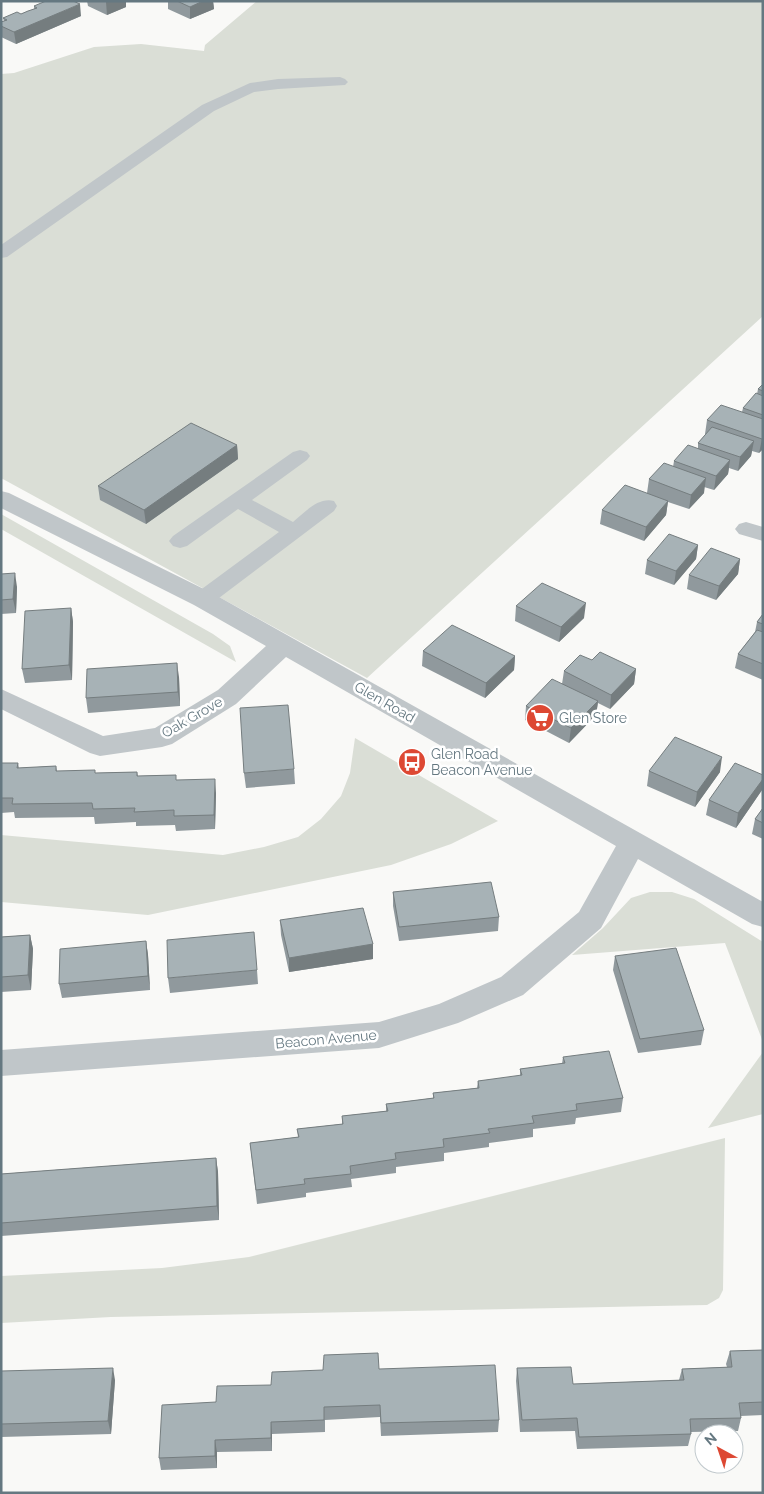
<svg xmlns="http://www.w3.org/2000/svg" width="764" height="1494" viewBox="0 0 764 1494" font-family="Raleway,sans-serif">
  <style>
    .green { fill: #daded6 }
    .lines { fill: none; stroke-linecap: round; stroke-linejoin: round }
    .service { fill: #c0c6c9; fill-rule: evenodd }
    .minor { fill: #c0c6c9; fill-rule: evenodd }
    .wall { fill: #90999d }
    .shaded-wall { fill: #757d7f }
    .building { fill: #a7b2b6; stroke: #757d7f }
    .labels { text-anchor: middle; stroke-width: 5; stroke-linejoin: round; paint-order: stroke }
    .street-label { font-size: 14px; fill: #657881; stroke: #fff }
    .poi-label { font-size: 14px; fill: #657881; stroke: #fff; text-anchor: start }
  </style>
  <rect width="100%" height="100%" fill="#f9f9f7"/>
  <path class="green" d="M 257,1 L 763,1 L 763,316 L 367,678 L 1,478 L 1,74 L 14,73 L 94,47 L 141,44 L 204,51 L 205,45 Z
    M 1,514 L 213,634 L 230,646 L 236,662 L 1,529 Z
    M 355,738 L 498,821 L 451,844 L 391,865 L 148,915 L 1,902 L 1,835 L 223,855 L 264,847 L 298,837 L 321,819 L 341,796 L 350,773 Z
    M 650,892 L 672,892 L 694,899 L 763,942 L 763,1042 L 725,943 L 572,955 L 603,928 L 631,898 Z
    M 763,1052 L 763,1114 L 708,1128 Z
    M 725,1138 L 723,1290 L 719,1298 L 707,1305 L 111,1317 L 1,1323 L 1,1276 L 162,1268 L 249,1257 Z"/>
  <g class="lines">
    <path class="service" d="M 340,77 L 345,79 L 348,82 L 345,85 L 278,89 L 254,92 L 214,111 L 7,257 L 1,258 L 1,245 L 202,105 L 250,83 L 278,79 Z
      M 300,450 L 307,452 L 310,456 L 307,460 L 252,500 L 293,522 C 305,512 318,497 334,501 L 337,506 L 334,511 L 211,604 L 203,606 L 195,604 L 192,599 L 195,594 L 279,532 L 238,509 L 187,546 L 180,548 L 173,546 L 169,541 L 173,536 L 293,452 Z
      M 746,522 L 763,527 L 763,541 L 739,534 L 735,529 L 739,524 Z"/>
    <path class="minor" d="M 1,491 L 9,493 L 212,593 L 763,902 L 763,927 L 752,924 L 638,859 L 601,928 L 523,995 L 458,1023 L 379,1048 L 1,1076 L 1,1050 L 379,1022 L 439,1004 L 501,977 L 579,912 L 616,846 L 286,657 L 236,704 L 172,744 L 162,747 L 100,756 L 90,753 L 1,709 L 1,689 L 103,736 L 155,728 L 218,690 L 266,646 L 194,605 L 1,508 Z"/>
  </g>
  <path class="wall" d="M 87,1 L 126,1 L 126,7 L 107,15 L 88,6 Z
    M 168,1 L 213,1 L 214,9 L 190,19 L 168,9 Z
    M 34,6 L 81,16 L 16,44 L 1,37 L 1,22 L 4,21 L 3,18 L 21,14 L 34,9 Z
    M 763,384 L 763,449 L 759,453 L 752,451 L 751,456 L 738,471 L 729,468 L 728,474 L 714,490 L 704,487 L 704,493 L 689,509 L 668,502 L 666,515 L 644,541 L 600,524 L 602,510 L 647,493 L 649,479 L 673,467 L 674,461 L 698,448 L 698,443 L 706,434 L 705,434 L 707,420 L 742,412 L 743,408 L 757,394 L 758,389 Z
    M 237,445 L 238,459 L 146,524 L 100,500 L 98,486 Z
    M 698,545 L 696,559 L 674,585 L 645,574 L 647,560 Z
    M 740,559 L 738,574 L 716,600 L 687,589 L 689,575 Z
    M 1,574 L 17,587 L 16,613 L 1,614 Z
    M 516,606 L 584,618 L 559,642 L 515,621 Z
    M 71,608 L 73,622 L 72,680 L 25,683 L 22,669 Z
    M 763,614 L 763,680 L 735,668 L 738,654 L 755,632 L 757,622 Z
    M 423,651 L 515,656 L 514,670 L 485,698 L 422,666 Z
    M 592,660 L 636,669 L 634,684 L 610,709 L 598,703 L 596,715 L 569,743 L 525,720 L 526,706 L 562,684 L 564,671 Z
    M 179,677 L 180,706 L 88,713 L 86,698 Z
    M 1,763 L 18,763 L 19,768 L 56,766 L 57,771 L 96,773 L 137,772 L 138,776 L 176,775 L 176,780 L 216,793 L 215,829 L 176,831 L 175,825 L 136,826 L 136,822 L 95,824 L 94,817 L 15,818 L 14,812 L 1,813 Z
    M 294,769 L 295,784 L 246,788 L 244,773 Z
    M 649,771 L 720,772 L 695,807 L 647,786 Z
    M 763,775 L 763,785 L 762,790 L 736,828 L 706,815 L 709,800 Z
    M 763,808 L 763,839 L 752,834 L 755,819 Z
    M 393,892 L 499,917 L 498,931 L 399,941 L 393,906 Z
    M 280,920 L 373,944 L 373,959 L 289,972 L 281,935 Z
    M 30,935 L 33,949 L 31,990 L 1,992 L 1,937 Z
    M 146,941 L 148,955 L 150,990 L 62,998 L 59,984 Z
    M 615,956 L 704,1030 L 701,1045 L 638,1053 L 613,970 Z
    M 257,970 L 258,984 L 170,993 L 168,978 Z
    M 563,1057 L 623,1098 L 621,1112 L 576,1118 L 575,1124 L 533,1129 L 533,1137 L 489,1143 L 489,1147 L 444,1153 L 444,1161 L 396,1167 L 396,1173 L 351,1179 L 352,1187 L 306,1193 L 306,1197 L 257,1204 L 250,1143 L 298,1137 L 297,1129 L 342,1124 L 342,1116 L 386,1111 L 386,1104 L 433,1098 L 433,1093 L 477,1088 L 478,1081 L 520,1076 L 520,1069 L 562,1064 Z
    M 216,1158 L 218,1172 L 219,1220 L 1,1236 L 1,1174 Z
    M 763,1350 L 763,1415 L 741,1416 L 741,1418 L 738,1431 L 691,1432 L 691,1434 L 688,1446 L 577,1449 L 575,1431 L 520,1432 L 516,1381 L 517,1368 L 573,1384 L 679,1380 L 682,1369 L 727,1367 L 726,1364 L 730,1351 Z
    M 379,1369 L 499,1420 L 498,1432 L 381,1436 L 380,1417 L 325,1420 L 325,1432 L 272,1434 L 272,1451 L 217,1452 L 217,1468 L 161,1470 L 159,1458 L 216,1402 L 271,1385 Z
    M 1,1371 L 115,1380 L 111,1434 L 1,1437 Z"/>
  <path class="shaded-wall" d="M 108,1 L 126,1 L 126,7 L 107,15 L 106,2 Z
    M 203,1 L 213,1 L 214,9 L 190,19 L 190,7 Z
    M 80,4 L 81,16 L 16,44 L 14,32 Z
    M 763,438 L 763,449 L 759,453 L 762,439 Z
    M 754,441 L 751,456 L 738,471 L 740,457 Z
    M 237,445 L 238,459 L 146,524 L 144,510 Z
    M 730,460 L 728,474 L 714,490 L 716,476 Z
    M 706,478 L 704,493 L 689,509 L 691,495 Z
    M 668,501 L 666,515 L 644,541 L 646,527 Z
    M 698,545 L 696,559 L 674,585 L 676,571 Z
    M 740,559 L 738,574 L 716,600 L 719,586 Z
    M 15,573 L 17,587 L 16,613 L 13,599 Z
    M 586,603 L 584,618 L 559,642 L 561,627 Z
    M 71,608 L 73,622 L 72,680 L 69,665 Z
    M 515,656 L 514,670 L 485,698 L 486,683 Z
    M 177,663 L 179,677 L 180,706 L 178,692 Z
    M 636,669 L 634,684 L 610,709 L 611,695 Z
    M 598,701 L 596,715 L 569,743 L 571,728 Z
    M 722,757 L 720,772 L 695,807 L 697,792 Z
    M 215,779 L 216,793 L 215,829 L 214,815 Z
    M 763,779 L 762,790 L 736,828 L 738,813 Z
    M 30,935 L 33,949 L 31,990 L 28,975 Z
    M 146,941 L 148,955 L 150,990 L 148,976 Z
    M 373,944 L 373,959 L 289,972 L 289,958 Z
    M 216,1158 L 218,1172 L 219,1220 L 217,1206 Z
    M 113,1368 L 115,1380 L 111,1434 L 108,1421 Z
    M 271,1422 L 272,1434 L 272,1451 L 271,1438 Z
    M 215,1440 L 217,1452 L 217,1468 L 215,1456 Z"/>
  <path class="building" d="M 46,1 L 73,1 L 80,4 L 14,32 L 1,26 L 1,22 L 7,20 L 3,18 L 17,12 L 21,14 L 28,11 L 37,8 L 34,6 Z
    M 177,1 L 203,1 L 190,7 Z
    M 763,384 L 763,391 L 758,389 Z
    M 756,393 L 763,396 L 763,415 L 743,408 Z
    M 721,405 L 763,419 L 763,438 L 762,439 L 707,420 Z
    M 191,423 L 237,445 L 144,510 L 98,486 Z
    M 712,427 L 754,441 L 740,457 L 698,443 Z
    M 688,445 L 730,460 L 716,476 L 674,461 Z
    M 664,463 L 706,478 L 691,495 L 649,479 Z
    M 625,485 L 668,501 L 646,527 L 602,510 Z
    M 669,534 L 698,545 L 676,571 L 647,560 Z
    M 711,548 L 740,559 L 719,586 L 689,575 Z
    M 15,573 L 13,599 L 1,600 L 1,574 Z
    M 542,583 L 586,603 L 561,627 L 516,606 Z
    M 71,608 L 69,665 L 22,669 L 25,611 Z
    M 763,614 L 763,624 L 757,622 Z
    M 452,625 L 515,656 L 486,683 L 423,651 Z
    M 757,630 L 763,632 L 763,664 L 738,654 Z
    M 600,652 L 636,669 L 611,695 L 564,671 L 580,655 L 592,660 Z
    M 177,663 L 178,692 L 86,698 L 87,669 Z
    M 552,679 L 598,701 L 571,728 L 526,706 Z
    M 288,705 L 294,769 L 244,773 L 240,708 Z
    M 675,737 L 722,757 L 697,792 L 649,771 Z
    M 1,763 L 18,763 L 17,768 L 56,766 L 56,771 L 95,770 L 95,773 L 137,772 L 137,776 L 176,775 L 176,780 L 215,779 L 214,815 L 174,816 L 174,810 L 134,812 L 135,808 L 93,809 L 92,803 L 12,804 L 13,798 L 1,798 Z
    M 735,763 L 763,775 L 763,779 L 738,813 L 709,800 Z
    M 763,808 L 763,823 L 755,819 Z
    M 491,882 L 499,917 L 399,927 L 393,892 Z
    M 363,908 L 373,944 L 289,958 L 280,920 Z
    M 254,932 L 257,970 L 168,978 L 167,940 Z
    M 30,935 L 28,975 L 1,977 L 1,937 Z
    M 146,941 L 148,976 L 59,984 L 60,949 Z
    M 676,948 L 704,1030 L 640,1039 L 615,956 Z
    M 609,1051 L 623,1098 L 576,1104 L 577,1110 L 532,1116 L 534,1123 L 488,1129 L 490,1133 L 443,1139 L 444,1147 L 395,1153 L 396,1159 L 350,1166 L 351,1174 L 304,1179 L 305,1184 L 256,1190 L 250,1143 L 299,1137 L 297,1129 L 343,1124 L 342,1116 L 388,1111 L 386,1104 L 434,1098 L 433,1093 L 479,1088 L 478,1081 L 522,1075 L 520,1069 L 565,1063 L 563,1057 Z
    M 216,1158 L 217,1206 L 1,1223 L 1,1174 Z
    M 763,1350 L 763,1402 L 739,1403 L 741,1418 L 690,1419 L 691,1434 L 579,1437 L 577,1418 L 522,1420 L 517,1368 L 571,1367 L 573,1384 L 684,1380 L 682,1369 L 732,1367 L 730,1351 Z
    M 378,1353 L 379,1369 L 495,1365 L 499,1420 L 381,1423 L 380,1405 L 324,1407 L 324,1420 L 271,1422 L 271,1438 L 215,1440 L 215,1456 L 159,1458 L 162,1405 L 216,1402 L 217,1386 L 271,1385 L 272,1372 L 323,1370 L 324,1355 Z
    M 113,1368 L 108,1421 L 1,1424 L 1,1371 Z"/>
  <defs>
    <symbol id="supermarket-disc" viewBox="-11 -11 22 22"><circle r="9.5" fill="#dd4833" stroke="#fff"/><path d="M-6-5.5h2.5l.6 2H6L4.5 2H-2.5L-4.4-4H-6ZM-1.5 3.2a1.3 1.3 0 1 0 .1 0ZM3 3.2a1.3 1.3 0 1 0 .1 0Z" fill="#fff"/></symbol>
    <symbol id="bus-disc" viewBox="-11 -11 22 22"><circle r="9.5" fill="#dd4833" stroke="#fff"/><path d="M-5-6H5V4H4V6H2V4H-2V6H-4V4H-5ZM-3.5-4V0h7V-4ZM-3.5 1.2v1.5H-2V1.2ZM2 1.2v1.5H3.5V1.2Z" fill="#fff"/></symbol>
  </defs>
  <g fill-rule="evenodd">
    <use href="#supermarket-disc" x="524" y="702" width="32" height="32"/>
    <use href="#bus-disc" x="396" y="746" width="32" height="32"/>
  </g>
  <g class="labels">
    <g class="street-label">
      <text transform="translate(385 702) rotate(30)" y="5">Glen Road</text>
      <text transform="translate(192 717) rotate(-30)" y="5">Oak Grove</text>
      <text transform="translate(326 1039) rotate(-5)" y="5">Beacon Avenue</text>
    </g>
    <g class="poi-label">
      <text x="559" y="723">Glen Store</text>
      <text x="431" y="759">Glen Road<tspan x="431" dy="16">Beacon Avenue</tspan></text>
    </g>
  </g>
  <rect width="764" height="1494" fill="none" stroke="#657881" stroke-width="5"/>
  <g transform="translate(719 1449) rotate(320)"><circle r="24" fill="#ffffff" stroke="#c1c9cd"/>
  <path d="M0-4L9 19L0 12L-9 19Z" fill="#dd4833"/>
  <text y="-8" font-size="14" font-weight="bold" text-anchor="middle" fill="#657881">N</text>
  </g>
</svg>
